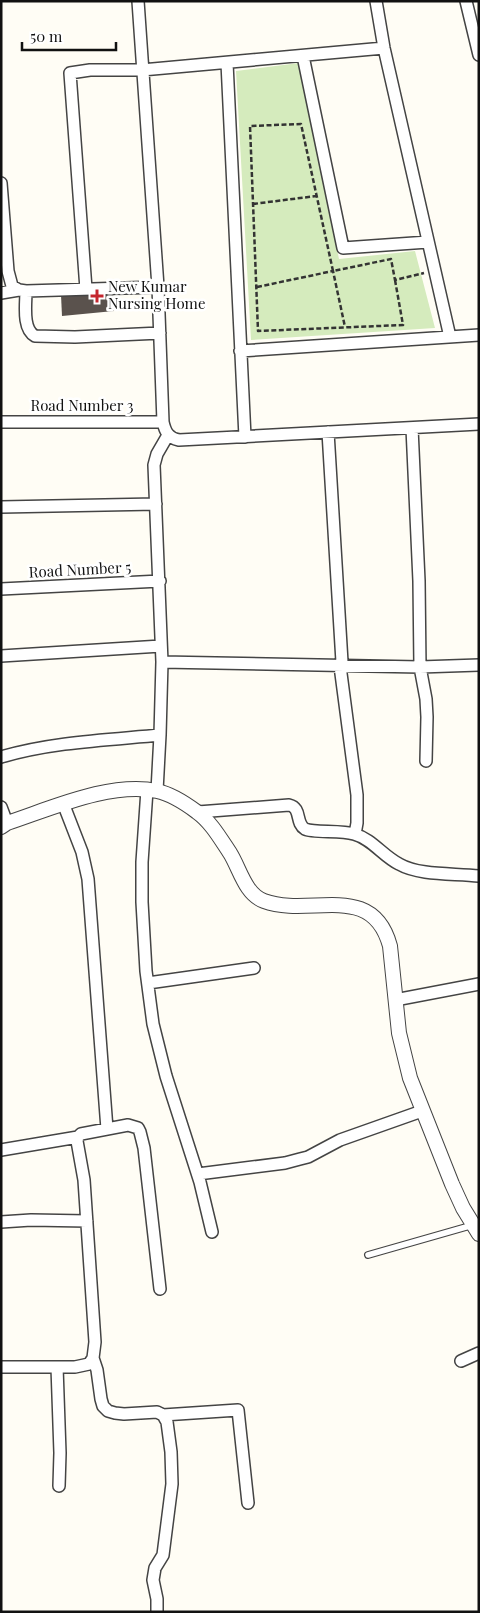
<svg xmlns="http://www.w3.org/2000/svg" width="480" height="1613" viewBox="0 0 480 1613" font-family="'Playfair Display',serif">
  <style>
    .green { fill: #d5ebbd }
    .building { fill: #5a524d }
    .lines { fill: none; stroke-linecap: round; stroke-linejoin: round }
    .service-casing { stroke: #444; stroke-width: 8 }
    .minor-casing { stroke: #444; stroke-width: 14 }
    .tertiary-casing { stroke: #444; stroke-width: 16 }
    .path { stroke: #333; stroke-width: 2.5; stroke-dasharray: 5 2.5; stroke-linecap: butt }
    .service { stroke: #fff; stroke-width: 5.5 }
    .minor { stroke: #fff; stroke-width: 11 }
    .tertiary { stroke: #fff; stroke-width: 14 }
    .poi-dot { fill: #c4262e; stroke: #fff; stroke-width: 2 }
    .labels { text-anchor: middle; stroke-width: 5; stroke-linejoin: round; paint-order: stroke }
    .poi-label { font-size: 15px; fill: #111; stroke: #fff; text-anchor: start }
    .street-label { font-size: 15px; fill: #111; stroke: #fff }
  </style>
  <rect width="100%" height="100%" fill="#fffdf5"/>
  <path class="green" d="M 299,63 L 339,259 L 415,251 L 435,328 L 251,340 L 236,71 Z"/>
  <path class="building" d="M 112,291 L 114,311 L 62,316 L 61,295 Z"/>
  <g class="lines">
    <defs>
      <path id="service" d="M 368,1255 L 473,1225"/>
      <path id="minor" d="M 138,1 L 158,287 L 163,422 C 165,431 168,438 179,440 L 479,424
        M 376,1 L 384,48 L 450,337
        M 466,1 L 479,55
        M 303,56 L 343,248 L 428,242
        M 227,63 L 245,437
        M 1,183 L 8,271 L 12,286 L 19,290 L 26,291 L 158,287
        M 86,289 L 70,73 L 90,70 L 142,70 L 384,48
        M 26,291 C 26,304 22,329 35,336 L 75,337 L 160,333
        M 1,293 L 19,290
        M 240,351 L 479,335
        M 1,422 L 163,422
        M 412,428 L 419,581 L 420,667 L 426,699 L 427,717 L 426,761
        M 328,432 L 342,662 L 340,666 L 357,795 L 357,823 L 355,834
        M 1,507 L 156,504
        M 1,589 L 160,581
        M 1,656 L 161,646
        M 162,662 L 420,667 L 479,665
        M 1,757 C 52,742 107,740 160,735
        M 147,790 L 142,862 L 142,902 L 146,971 L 153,1024 L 166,1076 L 200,1182 L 212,1232
        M 157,791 L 160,735 L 162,662 L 154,465 L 157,454 L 168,435
        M 63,803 L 82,852 L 88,879 L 107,1129
        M 1,807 L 7,823
        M 198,812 L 289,805 C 302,808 295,823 305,829 C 313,833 341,830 354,834 C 372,839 383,856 399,864 C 420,876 454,873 479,876
        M 148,983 L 254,968
        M 395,1000 L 479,984
        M 1,1150 L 78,1137
        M 198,1174 L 285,1163 L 300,1159 L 308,1157 L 340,1140 L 422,1111
        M 1,1222 L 31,1220 L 87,1221
        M 93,1358 L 97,1370 L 101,1399 L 103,1406 L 108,1411 L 115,1413 L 124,1414 L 157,1412 L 163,1415 L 167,1422 L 171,1452 L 172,1484 L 163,1555 L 155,1568 L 153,1580 L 157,1599 L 157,1612
        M 461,1361 L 479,1353
        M 1,1367 L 75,1367 L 89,1364 L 93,1358 L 95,1342 L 84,1180 L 77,1141 L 78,1137 L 81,1134 L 128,1125 L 138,1128 L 140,1132 L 144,1148 L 160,1289
        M 57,1367 L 60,1453 L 59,1486
        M 163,1415 L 238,1410 L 248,1503"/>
      <path id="tertiary" d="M 1,827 L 7,823 C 50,809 111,781 157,791 C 171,794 185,803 197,812 C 211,822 220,838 230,853 C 240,869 245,894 264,901 C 310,918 372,880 390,946 L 399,1033 L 410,1078 L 452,1184 L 463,1208 L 479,1234"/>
    </defs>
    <use href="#service" class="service-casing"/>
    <use href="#minor" class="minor-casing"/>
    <use href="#tertiary" class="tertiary-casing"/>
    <path class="path" d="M 253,204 L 316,196
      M 395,280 L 403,325 L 258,331 L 250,126 L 301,124 L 333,271 L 391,259 L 395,280 L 424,273
      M 257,287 L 333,271 L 345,327"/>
    <use href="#service" class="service"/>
    <use href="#minor" class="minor"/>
    <use href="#tertiary" class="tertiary"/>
  </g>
  <path class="poi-dot" d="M94.5 288.5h5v5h5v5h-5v5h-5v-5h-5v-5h5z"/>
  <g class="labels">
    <g class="poi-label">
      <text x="108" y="292">New Kumar<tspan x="108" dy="17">Nursing Home</tspan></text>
    </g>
    <g class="street-label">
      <text x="82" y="411">Road Number 3</text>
      <text transform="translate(80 570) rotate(-3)" y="5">Road Number 5</text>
    </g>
  </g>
  <rect width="480" height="1613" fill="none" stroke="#111111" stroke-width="5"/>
  <path d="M22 42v8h94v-8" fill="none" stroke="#111111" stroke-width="2.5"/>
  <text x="30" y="42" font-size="15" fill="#111111" stroke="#ffffff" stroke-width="4" paint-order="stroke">50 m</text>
</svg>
